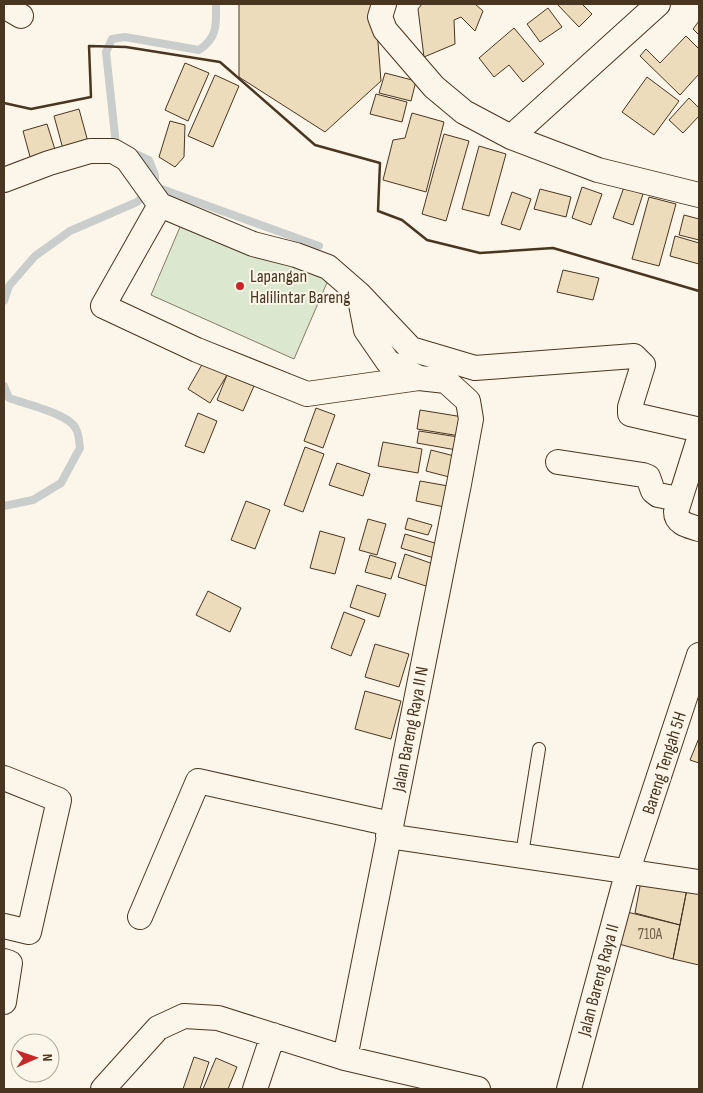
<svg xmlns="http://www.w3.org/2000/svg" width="703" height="1093" viewBox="0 0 703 1093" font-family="'Sofia Sans Condensed',sans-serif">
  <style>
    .green { fill: #dce7d0; stroke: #887966 }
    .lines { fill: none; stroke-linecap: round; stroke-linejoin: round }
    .stream { stroke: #c9cecd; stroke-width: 8 }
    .building { fill: #ecdcbc; stroke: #4a3520 }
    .service-casing { stroke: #4a3520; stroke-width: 14 }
    .minor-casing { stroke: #4a3520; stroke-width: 26 }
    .service { stroke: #fbf6e9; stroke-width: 12 }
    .minor { stroke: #fbf6e9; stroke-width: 24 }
    .wall { stroke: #4a3520; stroke-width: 2.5 }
    .poi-dot { fill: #c62828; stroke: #fbf6e9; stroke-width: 2 }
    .labels { text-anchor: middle; stroke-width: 4; stroke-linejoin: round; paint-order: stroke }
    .number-label { font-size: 15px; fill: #725f47 }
    .poi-label { font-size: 18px; fill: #4a3520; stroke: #fbf6e9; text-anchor: start }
    .street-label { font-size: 18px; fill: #4a3520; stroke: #fbf6e9 }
  </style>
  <rect width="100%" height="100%" fill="#fbf6e9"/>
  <path class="green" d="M 183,220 L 329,278 L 294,359 L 151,295 Z"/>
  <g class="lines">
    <path class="stream" d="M 119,147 L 116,145 L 106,52 L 112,39 L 125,37 L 199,50 C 218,37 216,25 216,4
      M 156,187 L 319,246
      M 4,301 L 9,286 L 35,256 L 70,231 L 137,202 L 155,187 L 155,175 L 149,160 L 130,151
      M 4,386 L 9,398 C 25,404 70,414 76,429 C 79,434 79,442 80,448 L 61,483 L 33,500 L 4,506"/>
  </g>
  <path class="building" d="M 239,4 L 375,4 L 381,81 L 325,132 L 239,77 Z
    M 422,4 L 475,4 L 483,11 L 475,31 L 461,17 L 454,20 L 455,44 L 424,57 L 418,9 Z
    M 557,4 L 582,4 L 592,14 L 579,27 Z
    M 548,8 L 562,27 L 540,42 L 527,24 Z
    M 699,21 L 699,35 L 693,29 Z
    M 514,28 L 544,64 L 523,82 L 509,65 L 494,77 L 479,58 Z
    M 686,36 L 699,49 L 699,74 L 680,95 L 640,56 L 646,49 L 660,63 Z
    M 185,63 L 209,73 L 188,121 L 165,110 Z
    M 385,73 L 416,81 L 411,101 L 379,93 Z
    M 215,75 L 239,86 L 213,147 L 188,136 Z
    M 647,77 L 679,101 L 654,135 L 622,112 Z
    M 376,94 L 407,102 L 402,122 L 370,114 Z
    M 689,98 L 699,108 L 699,116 L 683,133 L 669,120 Z
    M 79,109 L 88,142 L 63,149 L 54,116 Z
    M 412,113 L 444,122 L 426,192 L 383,180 L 393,140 L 405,138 Z
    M 170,121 L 185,125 L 184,157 L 175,167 L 159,157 Z
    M 47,124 L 57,156 L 32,164 L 23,131 Z
    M 444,134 L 469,141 L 446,221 L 422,214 Z
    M 479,146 L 506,154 L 489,216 L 462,209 Z
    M 582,187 L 602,194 L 591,225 L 572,218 Z
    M 624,187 L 643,194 L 633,225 L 613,218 Z
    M 540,189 L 571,197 L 566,217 L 534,209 Z
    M 512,192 L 531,199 L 520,230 L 501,224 Z
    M 649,197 L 676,204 L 659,266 L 632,259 Z
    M 684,215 L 699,219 L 699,240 L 679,235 Z
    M 675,236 L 699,243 L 699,264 L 670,256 Z
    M 563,270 L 599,278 L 593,300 L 557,292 Z
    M 204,361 L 227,375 L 210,403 L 188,389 Z
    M 227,375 L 254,386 L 243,411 L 217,400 Z
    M 316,408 L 335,415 L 323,448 L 304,441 Z
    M 420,410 L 463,417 L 460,436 L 417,429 Z
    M 198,413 L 217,421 L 204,453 L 185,446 Z
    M 419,431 L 465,438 L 462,451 L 417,443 Z
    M 383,442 L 422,449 L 418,473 L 378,466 Z
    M 305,447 L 324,454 L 303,512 L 284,505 Z
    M 431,450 L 462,458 L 457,479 L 426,471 Z
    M 337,463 L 370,474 L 363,496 L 329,485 Z
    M 420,481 L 454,487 L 449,508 L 416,501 Z
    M 246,501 L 270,510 L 255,549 L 231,540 Z
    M 408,518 L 432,525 L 428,535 L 405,529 Z
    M 368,519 L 386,524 L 377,555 L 359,550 Z
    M 320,531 L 345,538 L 335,574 L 310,568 Z
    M 405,534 L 438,544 L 434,558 L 401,548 Z
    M 405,554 L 436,565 L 429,587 L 398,577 Z
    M 370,555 L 396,563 L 391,579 L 365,572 Z
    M 357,585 L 386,594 L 379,617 L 350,607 Z
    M 208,591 L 241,608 L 230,632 L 196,615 Z
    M 344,612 L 365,620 L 351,656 L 331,648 Z
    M 375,644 L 409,654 L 399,687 L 365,677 Z
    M 365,691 L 401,701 L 391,739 L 355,729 Z
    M 699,738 L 699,763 L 690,760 Z
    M 641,881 L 687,889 L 680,925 L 635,913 Z
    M 687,889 L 699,892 L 699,965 L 673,959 Z
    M 627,912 L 680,925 L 673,959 L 619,944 Z
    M 194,1057 L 209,1062 L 200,1089 L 183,1089 Z
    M 216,1058 L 237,1067 L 228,1089 L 203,1089 Z"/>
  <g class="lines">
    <defs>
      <path id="service" d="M 522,854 L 539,749"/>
      <path id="minor" d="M 384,4 L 380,17 L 385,30 L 434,87 L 464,112 L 511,137
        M 658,4 L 511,137 L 598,170 L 699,195
        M 4,6 L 21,16
        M 4,180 L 49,163 L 90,151 L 113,151 L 127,159 L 160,205 L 253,244 L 296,255 L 328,267 L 359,294 L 366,330 L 388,362 L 419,378 L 446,381 L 468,401 L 471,419 L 459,484 L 345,1058
        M 160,205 L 103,306 L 197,350 L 307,394 L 419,378
        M 359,294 L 411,349 L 475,368 L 634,356 L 643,365 L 630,407 L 630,414 L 696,429 L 699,434
        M 699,439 L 676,512 C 676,524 690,526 699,529
        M 558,462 L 643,475 L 648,477 L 653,491 L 658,495 L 679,499
        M 4,778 L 59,800 L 29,932 L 4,926
        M 388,836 L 699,882
        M 140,917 L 198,781 L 391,824
        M 4,961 L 10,963 L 4,1002
        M 103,1089 L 158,1028 L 184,1016 L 218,1018 L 345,1058 L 478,1089
        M 255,1089 L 273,1035
        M 569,1089 L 628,870 L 699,655"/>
    </defs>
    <use href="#service" class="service-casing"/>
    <use href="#minor" class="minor-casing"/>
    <use href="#service" class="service"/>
    <use href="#minor" class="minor"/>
    <path class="wall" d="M 4,103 L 31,109 L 91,97 L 89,46 L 126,47 L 220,62 L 315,145 L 380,163 L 378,211 L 402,220 L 427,240 L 480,253 L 553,248 L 699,291"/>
  </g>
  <circle class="poi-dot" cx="240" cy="286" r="5"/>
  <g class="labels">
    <g class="number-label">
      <text x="650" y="939">710A</text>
    </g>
    <g class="poi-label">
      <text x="250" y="282">Lapangan<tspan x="250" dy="21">Halilintar Bareng</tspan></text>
    </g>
    <g class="street-label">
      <text transform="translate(410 729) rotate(-79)" y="6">Jalan Bareng Raya II N</text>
      <text transform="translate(664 763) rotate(-72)" y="6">Bareng Tengah 5H</text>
      <text transform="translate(598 980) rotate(-75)" y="6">Jalan Bareng Raya II</text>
    </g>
  </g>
  <rect width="703" height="1093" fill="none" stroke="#4a3520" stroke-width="10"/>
  <g transform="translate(35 1058) rotate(88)"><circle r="24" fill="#fbf6e9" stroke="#b4a999"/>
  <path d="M0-4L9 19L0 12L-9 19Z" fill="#c62828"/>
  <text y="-8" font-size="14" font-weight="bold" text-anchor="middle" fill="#4a3520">N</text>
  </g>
</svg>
